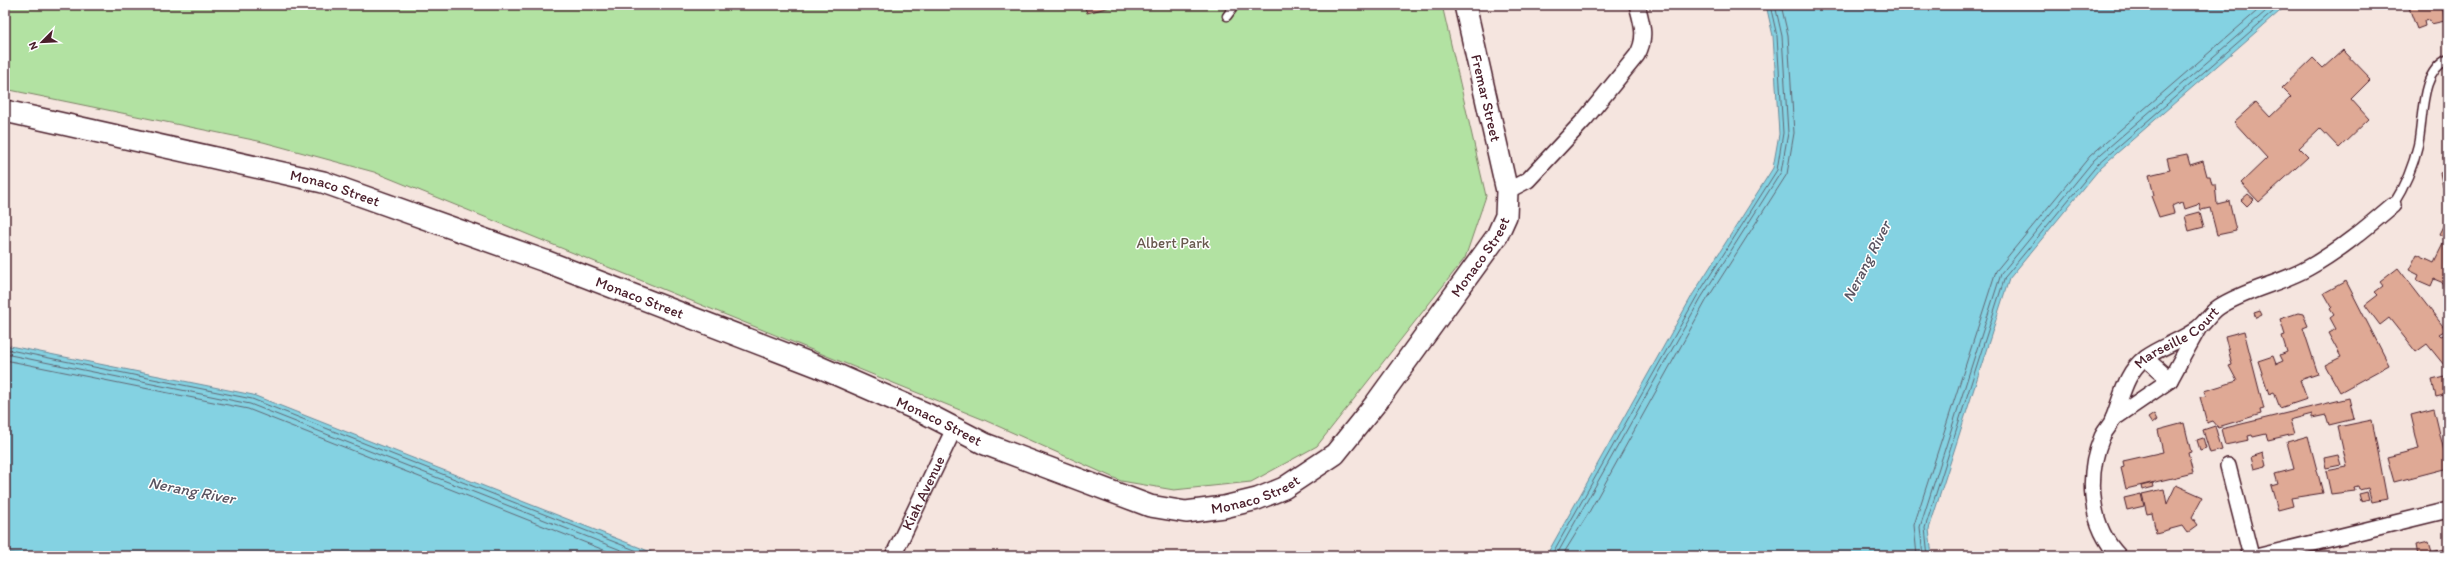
<svg xmlns="http://www.w3.org/2000/svg" width="2453" height="561" viewBox="0 0 2453 561" font-family="Itim,sans-serif">
  <style>
    .green { fill: #b2e2a2; stroke: #7e8066 }
    .water { fill: #84d2e2; stroke: #6d8a99 }
    .lines { fill: none; stroke-linecap: round; stroke-linejoin: round }
    .shore { stroke: #616774; stroke-width: 1 }
    .building { fill: #dfa995; stroke: #4a1f2b }
    .lane-casing { stroke: #4a1f2b; stroke-width: 11 }
    .street-casing { stroke: #4a1f2b; stroke-width: 18 }
    .secondary-casing { stroke: #4a1f2b; stroke-width: 24 }
    .lane { stroke: #fff; stroke-width: 8 }
    .street { stroke: #fff; stroke-width: 15 }
    .secondary { stroke: #fff; stroke-width: 21 }
    .labels { text-anchor: middle; stroke-width: 3; stroke-linejoin: round; paint-order: stroke }
    .street-label { font-size: 15px; fill: #4a1f2b; stroke: #fff }
    .park-label { font-size: 15px; fill: #695a4f; stroke: #fff }
    .water-label { font-size: 16px; font-style: italic; fill: #5b5562; stroke: #fff }
  </style>
  <rect width="100%" height="100%" fill="#f5e5df"/>
  <filter id="ink" filterUnits="userSpaceOnUse"><feTurbulence type="fractalNoise" baseFrequency=".025" numOctaves="2"/><feDisplacementMap in="SourceGraphic" scale="8" xChannelSelector="R" yChannelSelector="G"/><feConvolveMatrix kernelMatrix="1 2 1 2 8 2 1 2 1" color-interpolation-filters="sRGB"/></filter>
  <g filter="url(#ink)">
    <path class="green" d="M 5,5 L 1442,5 L 1486,196 L 1465,258 L 1317,446 L 1251,482 L 1174,490 L 1121,481 L 982,419 L 374,172 L 263,142 L 5,89 Z"/>
    <path class="water" d="M 1766,5 L 2287,5 L 2101,167 L 2009,279 L 1929,529 L 1932,556 L 1546,556 L 1693,294 L 1773,168 L 1779,134 L 1773,36 Z
      M 5,345 L 253,395 L 661,556 L 33,556 L 5,552 Z"/>
    <g class="lines">
      <path class="shore" d="M 5,349 L 252,399 L 650,556
        M 5,354 L 250,404 L 636,556
        M 5,360 L 248,409 L 619,556
        M 1551,556 L 1697,296 L 1777,170 L 1783,133 L 1777,36 L 1770,5
        M 1556,556 L 1701,298 L 1781,172 L 1788,133 L 1782,36 L 1775,5
        M 1562,556 L 1588,514 L 1706,301 L 1787,174 L 1794,133 L 1788,35 L 1781,5
        M 1917,556 L 1914,525 L 1996,271 L 2090,156 L 2264,5
        M 1923,556 L 1920,527 L 2001,274 L 2094,160 L 2273,5
        M 1928,556 L 1925,528 L 2005,277 L 2098,164 L 2281,5"/>
    </g>
    <path class="building" d="M 1084,5 L 1118,5 L 1087,13 Z
      M 2411,5 L 2442,5 L 2445,21 L 2431,24 L 2430,20 L 2424,21 L 2425,26 L 2417,29 L 2409,8 Z
      M 2343,50 L 2371,79 L 2351,99 L 2369,119 L 2339,148 L 2320,128 L 2299,148 L 2308,157 L 2259,202 L 2241,183 L 2267,158 L 2234,122 L 2256,102 L 2270,117 L 2291,97 L 2282,88 L 2313,58 L 2323,68 Z
      M 2187,154 L 2190,165 L 2203,161 L 2207,176 L 2210,176 L 2212,184 L 2215,184 L 2217,204 L 2229,201 L 2236,231 L 2217,235 L 2210,208 L 2201,210 L 2199,203 L 2197,205 L 2185,209 L 2183,202 L 2176,204 L 2172,206 L 2174,213 L 2159,217 L 2151,196 L 2154,195 L 2149,175 L 2170,170 L 2167,158 Z
      M 2448,156 L 2448,186 L 2443,187 L 2440,173 L 2446,171 L 2443,157 Z
      M 2248,194 L 2254,199 L 2247,206 L 2241,200 Z
      M 2200,212 L 2204,227 L 2189,231 L 2185,216 Z
      M 2447,218 L 2448,218 L 2448,239 L 2439,234 Z
      M 2443,244 L 2448,247 L 2448,285 L 2434,279 L 2431,286 L 2417,280 L 2419,275 L 2409,270 L 2417,254 L 2434,262 Z
      M 2398,268 L 2446,330 L 2439,334 L 2441,336 L 2448,333 L 2448,362 L 2444,365 L 2427,344 L 2416,352 L 2389,318 L 2380,325 L 2365,305 L 2378,295 L 2375,292 L 2383,286 L 2380,282 Z
      M 2346,281 L 2389,365 L 2340,392 L 2325,365 L 2341,357 L 2328,333 L 2336,329 L 2330,318 L 2334,315 L 2330,309 L 2332,307 L 2324,293 Z
      M 2260,311 L 2262,315 L 2256,318 L 2254,313 Z
      M 2298,313 L 2303,314 L 2308,326 L 2303,328 L 2318,374 L 2300,380 L 2307,399 L 2280,408 L 2274,392 L 2269,394 L 2258,361 L 2273,356 L 2276,364 L 2283,361 L 2280,355 L 2287,352 L 2282,336 L 2285,335 L 2280,319 Z
      M 2244,331 L 2264,409 L 2260,410 L 2261,414 L 2218,427 L 2213,421 L 2207,423 L 2200,397 L 2206,396 L 2204,391 L 2237,381 L 2229,366 L 2232,365 L 2225,336 Z
      M 2448,376 L 2448,394 L 2436,397 L 2432,380 Z
      M 2349,398 L 2354,419 L 2329,425 L 2326,415 L 2312,418 L 2312,414 L 2290,420 L 2294,434 L 2268,440 L 2266,434 L 2253,437 L 2252,435 L 2248,436 L 2249,440 L 2225,445 L 2221,429 Z
      M 2434,409 L 2448,468 L 2394,482 L 2387,457 L 2419,449 L 2411,415 Z
      M 2154,414 L 2157,420 L 2152,424 L 2148,418 Z
      M 2372,420 L 2387,499 L 2372,502 L 2368,488 L 2359,490 L 2358,486 L 2354,487 L 2355,491 L 2331,494 L 2326,471 L 2347,467 L 2338,427 Z
      M 2184,423 L 2191,452 L 2188,453 L 2193,473 L 2126,489 L 2121,468 L 2124,467 L 2123,461 L 2163,452 L 2158,430 Z
      M 2215,426 L 2222,450 L 2210,453 L 2203,430 Z
      M 2308,436 L 2323,493 L 2291,498 L 2293,506 L 2278,510 L 2271,486 L 2278,484 L 2275,474 L 2294,469 L 2287,442 Z
      M 2203,438 L 2206,448 L 2200,450 L 2197,440 Z
      M 2263,453 L 2266,466 L 2254,469 L 2251,457 Z
      M 2338,455 L 2341,465 L 2326,468 L 2324,458 Z
      M 2153,483 L 2154,487 L 2142,490 L 2141,486 Z
      M 2176,485 L 2203,497 L 2192,517 L 2198,525 L 2187,533 L 2182,526 L 2156,533 L 2152,513 L 2147,514 L 2142,494 L 2164,489 L 2167,504 Z
      M 2367,492 L 2369,499 L 2361,501 L 2359,494 Z
      M 2141,494 L 2144,506 L 2127,510 L 2124,498 Z
      M 2429,542 L 2432,552 L 2448,548 L 2448,556 L 2418,556 L 2416,545 Z"/>
    <g class="lines">
      <defs>
        <path id="lane" d="M 1227,16 L 1235,5
          M 2393,205 C 2405,186 2413,167 2418,145 C 2424,118 2419,73 2448,59"/>
        <g id="street">
          <path d="M 1507,191 L 1528,180 L 1585,119 L 1637,55 C 1647,38 1642,23 1637,5"/>
          <path d="M 2145,358 L 2170,380"/>
          <path d="M 2113,419 L 2170,380 L 2198,329"/>
          <path d="M 2228,466 L 2251,556"/>
          <path id="s1" d="M 893,556 L 954,429"/>
          <path id="s2" d="M 2119,556 C 2089,526 2086,475 2102,437 C 2105,430 2111,425 2113,419 C 2122,397 2125,373 2145,358 C 2161,346 2182,341 2198,328 C 2206,322 2210,313 2219,307 C 2247,289 2280,284 2308,268 C 2339,251 2366,228 2393,205"/>
          <path d="M 2260,556 L 2448,510"/>
        </g>
        <g id="secondary">
          <path id="s3" d="M 5,111 L 323,182 L 545,261 L 817,366 L 927,414 L 985,444 L 1150,506 L 1186,512 L 1224,507 L 1257,499 L 1284,488 L 1335,454 L 1376,403 L 1497,236 L 1506,216 L 1507,191 L 1465,5"/>
        </g>
      </defs>
      <use href="#lane" class="lane-casing"/>
      <use href="#street" class="street-casing"/>
      <use href="#secondary" class="secondary-casing"/>
      <use href="#lane" class="lane"/>
      <use href="#street" class="street"/>
      <use href="#secondary" class="secondary"/>
    </g>
  </g>
  <g class="labels">
    <g class="street-label">
      <text transform="translate(1486 98) rotate(77)" y="5">Fremar Street</text>
      <text dy="5" stroke="none"><textPath href="#s3" startOffset="339">Monaco Street</textPath></text>
      <text dy="5" stroke="none"><textPath href="#s3" startOffset="1659">Monaco Street</textPath></text>
      <text dy="5" stroke="none"><textPath href="#s3" startOffset="663">Monaco Street</textPath></text>
      <text dy="5" stroke="none"><textPath href="#s2" startOffset="256">Marseille Court</textPath></text>
      <text dy="5" stroke="none"><textPath href="#s3" startOffset="987">Monaco Street</textPath></text>
      <text dy="5" stroke="none"><textPath href="#s3" startOffset="1323">Monaco Street</textPath></text>
      <text dy="5" stroke="none"><textPath href="#s1" startOffset="70">Kiah Avenue</textPath></text>
    </g>
    <g class="park-label">
      <text x="1173" y="248">Albert Park</text>
    </g>
    <g class="water-label">
      <text transform="translate(1866 261) rotate(-63)" y="6">Nerang River</text>
      <text transform="translate(192 490) rotate(11)" y="6">Nerang River</text>
    </g>
  </g>
  <rect width="2453" height="561" fill="none" stroke="#fff" stroke-width="20"/>
  <rect x="10" y="10" width="2433" height="541" fill="none" stroke="#4a1f2b" stroke-width="1.5" filter="url(#ink)"/>
  <g transform="translate(42 42) rotate(246)" stroke="#ffffff" stroke-width="3" paint-order="stroke">
  <path d="M0-3L7 15L0 10L-7 15Z" fill="#4a1f2b"/>
  <text y="-6" font-size="11" font-weight="bold" text-anchor="middle" fill="#4a1f2b">N</text>
  </g>
</svg>
